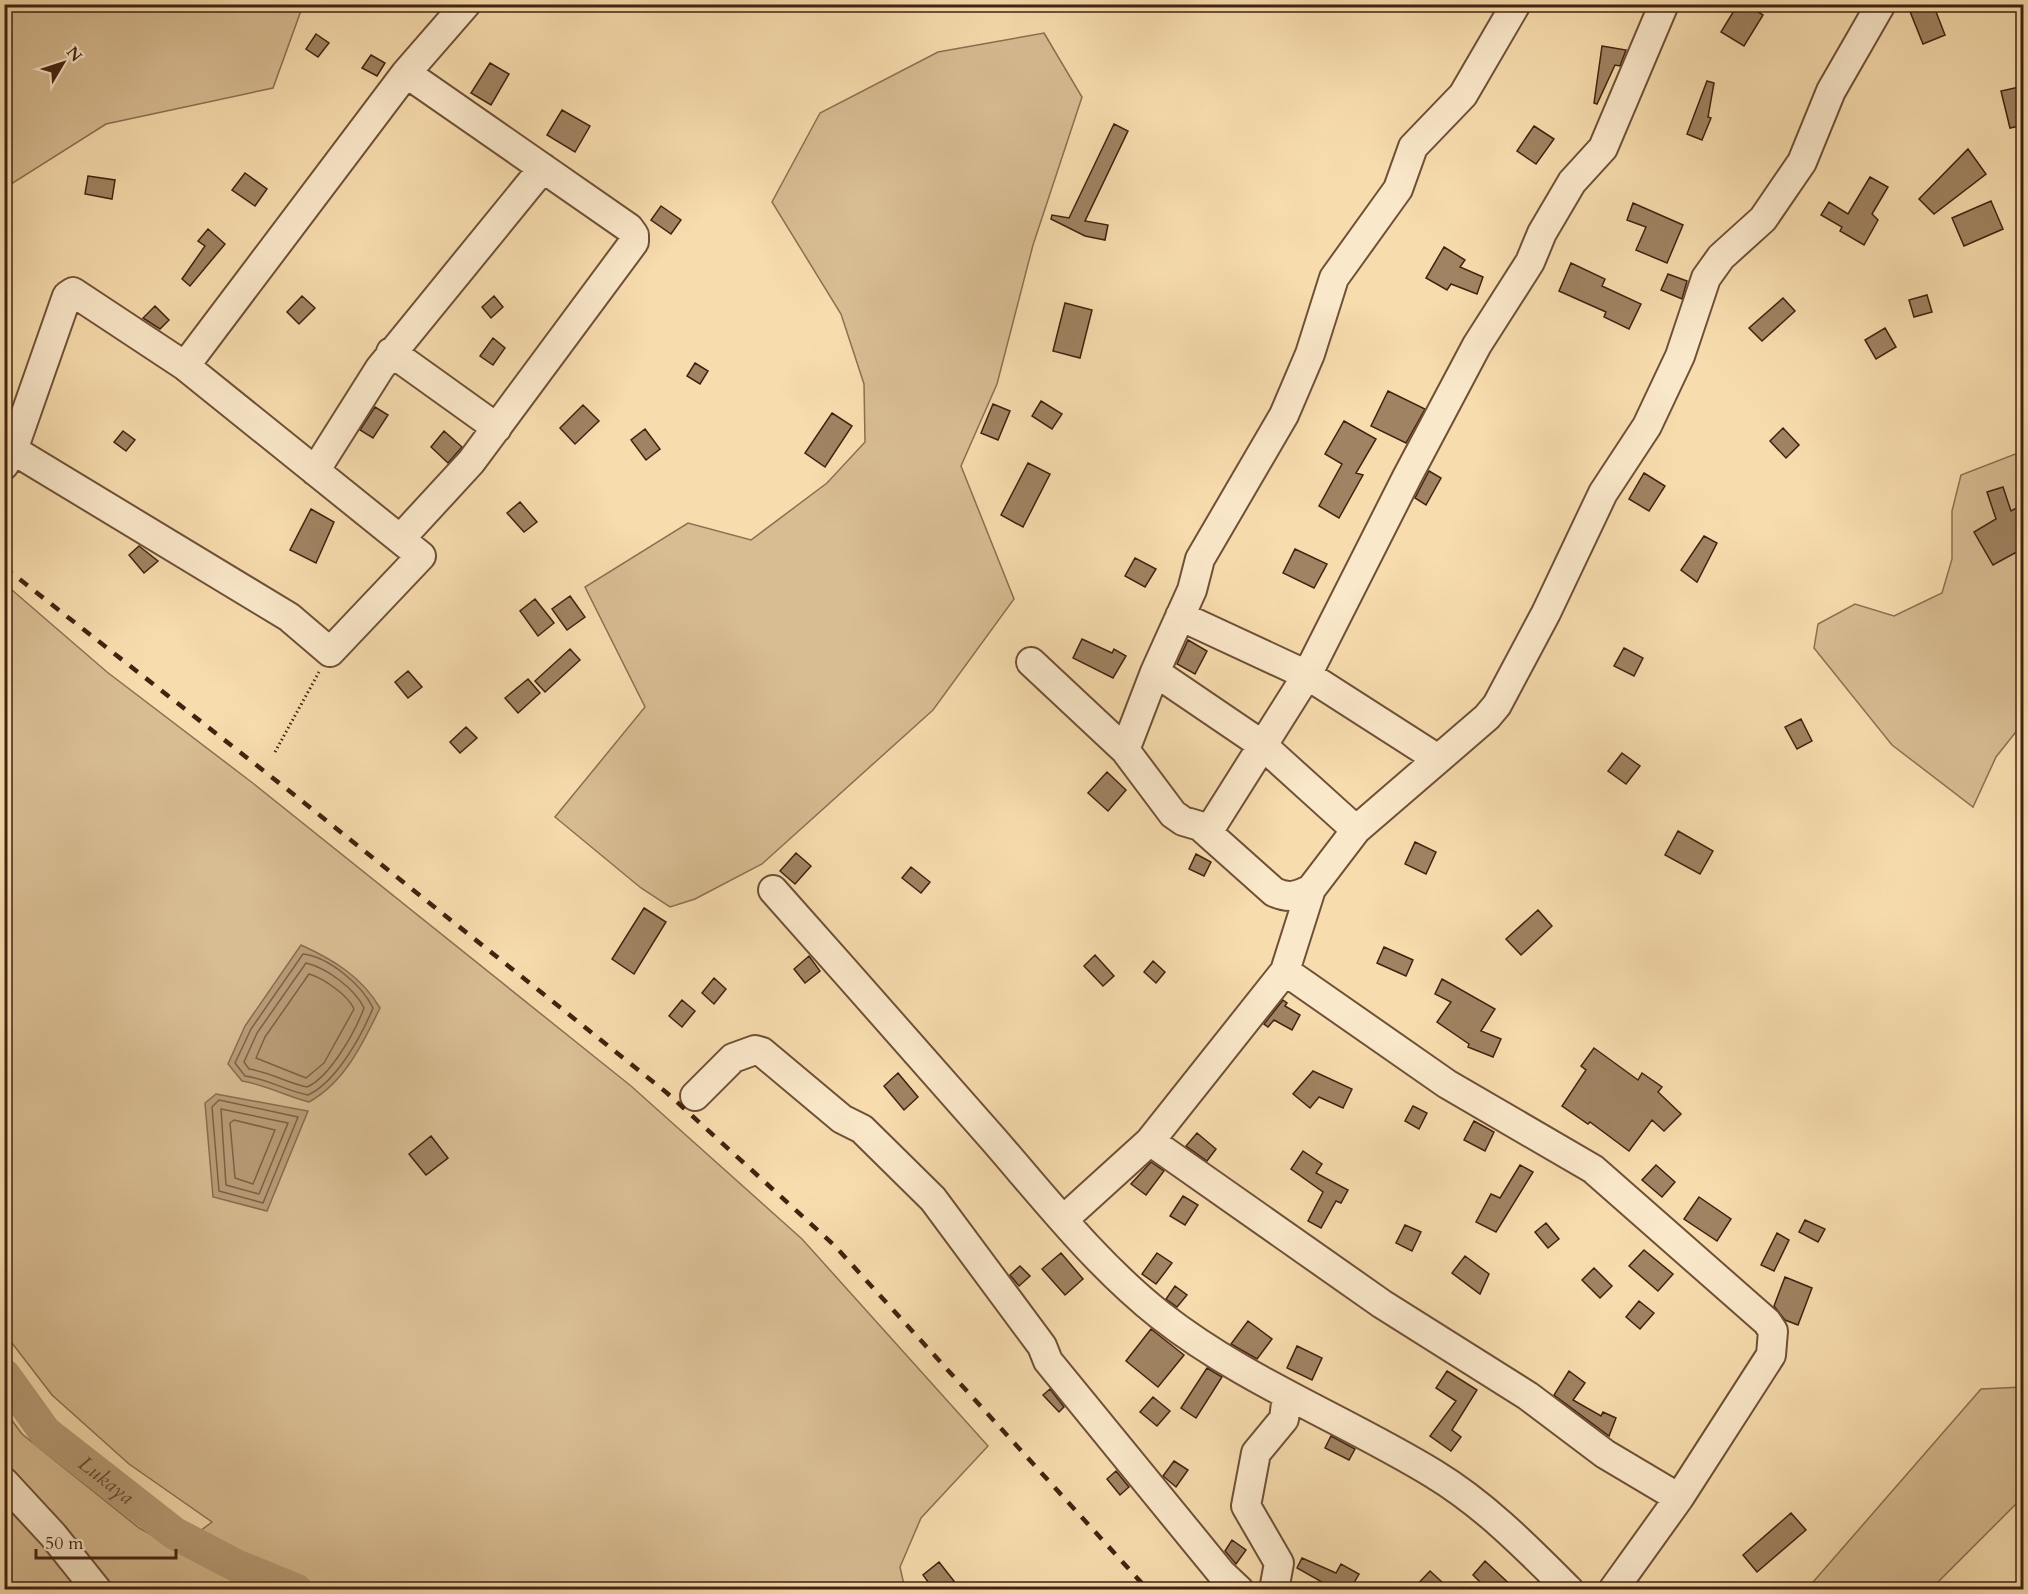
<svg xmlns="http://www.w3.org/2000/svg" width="2028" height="1594" viewBox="0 0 2028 1594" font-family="Cardo,serif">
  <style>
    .green { fill: #d8bc92; stroke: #8d6f51; stroke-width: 1.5 }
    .water { fill: #b99d78; stroke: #896c4e; stroke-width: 1.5 }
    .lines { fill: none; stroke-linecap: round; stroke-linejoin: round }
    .shore { stroke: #7e6044; stroke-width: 1.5 }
    .river { stroke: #b99d78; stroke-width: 33 }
    .building { fill: #a08362; stroke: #422210; stroke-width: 1.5 }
    .minor-casing { stroke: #6f5037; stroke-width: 32 }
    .path { stroke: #422210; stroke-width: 3; stroke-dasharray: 1.5 3; stroke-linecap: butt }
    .minor { stroke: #fae8ca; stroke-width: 28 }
    .rail { stroke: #422210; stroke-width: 4.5; stroke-dasharray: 10 10; stroke-linecap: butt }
    .labels { text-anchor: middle; stroke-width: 4.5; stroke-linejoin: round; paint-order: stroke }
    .water-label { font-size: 21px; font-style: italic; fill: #66472f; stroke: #fae8ca }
  </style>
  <rect width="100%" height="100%" fill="#f7dcad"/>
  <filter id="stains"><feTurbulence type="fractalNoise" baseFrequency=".00333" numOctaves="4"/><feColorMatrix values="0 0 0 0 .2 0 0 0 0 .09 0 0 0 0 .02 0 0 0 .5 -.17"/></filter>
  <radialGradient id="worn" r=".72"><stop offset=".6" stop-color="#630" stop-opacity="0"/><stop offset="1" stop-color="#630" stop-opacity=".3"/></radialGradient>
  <path class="green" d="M 5,4 L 303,4 L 303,5 L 273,88 L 106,124 L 5,188 Z
    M 1044,33 L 1082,97 L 1033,245 L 997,384 L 961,466 L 1014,599 L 933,710 L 762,864 L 695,899 L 670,907 L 641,888 L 555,817 L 645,707 L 585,587 L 688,523 L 751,540 L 827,483 L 865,442 L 864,384 L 841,314 L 772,202 L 820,113 L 938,52 Z
    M 2023,451 L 2023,723 L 1996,757 L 1973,807 L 1892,745 L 1814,648 L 1818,624 L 1855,604 L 1894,616 L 1942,593 L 1952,559 L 1952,511 L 1961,475 Z
    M 5,584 L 107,672 L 254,784 L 631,1086 L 802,1239 L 988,1446 L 921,1518 L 900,1567 L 905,1589 L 5,1589 L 5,1411 L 22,1434 L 139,1528 L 176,1549 L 212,1522 L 129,1464 L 52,1395 L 5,1334 Z
    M 2023,1387 L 2023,1497 L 1931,1589 L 1807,1589 L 1981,1389 Z"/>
  <path class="water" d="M 301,945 C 334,960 362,977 380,1008 C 363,1043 345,1082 309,1102 C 286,1096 266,1085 242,1081 L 228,1064 L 245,1026 Z
    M 216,1094 L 308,1111 L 267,1211 L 213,1197 L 205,1103 Z"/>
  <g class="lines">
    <path class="shore" d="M 303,954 C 329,957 362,985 373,1008 C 361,1037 336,1082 308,1095 C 286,1091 268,1079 245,1076 L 235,1063 L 251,1029 Z
      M 306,963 C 327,968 355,989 364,1008 C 355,1032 330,1077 307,1087 C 287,1083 270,1072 249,1069 L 244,1062 L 257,1033 Z
      M 309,974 C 323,978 348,995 354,1009 L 324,1063 L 306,1078 L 256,1058 L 265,1037 Z
      M 219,1100 L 298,1117 L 263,1203 L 219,1191 L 212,1107 Z
      M 221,1109 L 288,1123 L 259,1194 L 226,1185 Z
      M 234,1120 L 275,1130 L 253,1184 L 235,1178 L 230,1123 Z"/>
    <path class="river" id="s1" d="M 4,1375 L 45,1432 L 174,1533 L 237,1566 L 296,1590"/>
  </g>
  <path class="building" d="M 1738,4 L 1746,4 L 1763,15 L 1744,46 L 1721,32 Z
    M 1907,4 L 1933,4 L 1945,35 L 1923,44 Z
    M 316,34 L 329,43 L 318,57 L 306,49 Z
    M 1602,46 L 1626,50 L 1620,66 L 1615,65 L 1597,104 L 1594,103 Z
    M 371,55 L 385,63 L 377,76 L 362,68 Z
    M 490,63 L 509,74 L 491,105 L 471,93 Z
    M 1707,81 L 1714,83 L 1708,117 L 1711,118 L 1702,140 L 1687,134 Z
    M 2024,86 L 2024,125 L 2010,128 L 2001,91 Z
    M 562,110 L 590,126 L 575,152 L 547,135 Z
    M 1114,124 L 1128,131 L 1085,221 L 1108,225 L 1105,240 L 1085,236 L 1051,219 L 1052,215 L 1069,218 Z
    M 1534,126 L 1554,139 L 1536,164 L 1517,151 Z
    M 1968,149 L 1986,174 L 1934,214 L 1919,199 Z
    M 245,173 L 267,189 L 255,206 L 232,190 Z
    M 88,176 L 115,180 L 112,199 L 85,194 Z
    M 1870,177 L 1888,187 L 1872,214 L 1878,220 L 1864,245 L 1840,231 L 1842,227 L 1821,215 L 1829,202 L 1848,214 Z
    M 1991,201 L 2003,229 L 1964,246 L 1952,218 Z
    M 1633,203 L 1683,225 L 1667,263 L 1636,250 L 1646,227 L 1627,220 Z
    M 661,206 L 681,220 L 671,234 L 651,220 Z
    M 208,229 L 225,244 L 190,286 L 182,279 L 205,246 L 198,241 Z
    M 1444,247 L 1465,260 L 1460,267 L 1483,277 L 1477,294 L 1451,284 L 1447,290 L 1426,278 Z
    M 1571,263 L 1605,279 L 1602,286 L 1641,304 L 1629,329 L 1604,317 L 1606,312 L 1559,291 Z
    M 1668,274 L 1687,281 L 1682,299 L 1661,290 Z
    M 1927,295 L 1932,312 L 1914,317 L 1909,300 Z
    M 302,296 L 315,308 L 299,324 L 287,312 Z
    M 494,296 L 503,307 L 491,318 L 482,307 Z
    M 1783,298 L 1795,311 L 1762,341 L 1749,328 Z
    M 1065,303 L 1092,310 L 1080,358 L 1053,351 Z
    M 155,306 L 169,320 L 160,329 L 143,318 Z
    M 1885,328 L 1896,347 L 1876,359 L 1865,340 Z
    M 493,338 L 505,348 L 493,365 L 480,356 Z
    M 695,363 L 708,371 L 700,384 L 687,376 Z
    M 1388,391 L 1425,409 L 1406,443 L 1371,426 Z
    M 1041,401 L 1062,414 L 1052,429 L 1032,416 Z
    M 993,404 L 1010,411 L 998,440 L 981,433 Z
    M 583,405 L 599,421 L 575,444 L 560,428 Z
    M 375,407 L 388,415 L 373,438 L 360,430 Z
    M 832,413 L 852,426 L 825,467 L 805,453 Z
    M 1344,421 L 1376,439 L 1356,473 L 1363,475 L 1339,518 L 1319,506 L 1342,464 L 1325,454 Z
    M 1783,428 L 1799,445 L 1786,458 L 1770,441 Z
    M 645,429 L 660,449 L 646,460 L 631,440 Z
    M 123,431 L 135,440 L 126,451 L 114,442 Z
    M 444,431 L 462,447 L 448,463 L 431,447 Z
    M 1028,463 L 1050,474 L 1023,527 L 1001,515 Z
    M 1429,471 L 1441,478 L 1426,505 L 1415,498 Z
    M 1644,473 L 1665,486 L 1649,511 L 1629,499 Z
    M 2003,487 L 2011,511 L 2024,504 L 2024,548 L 1993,565 L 1974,532 L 1996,519 L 1987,492 Z
    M 520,502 L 537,522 L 524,532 L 507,513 Z
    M 311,509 L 334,522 L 316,563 L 290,550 Z
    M 1704,536 L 1717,543 L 1697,582 L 1681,570 Z
    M 139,546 L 158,561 L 144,573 L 129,555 Z
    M 1295,549 L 1327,564 L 1314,588 L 1283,573 Z
    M 1135,558 L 1156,569 L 1145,587 L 1125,576 Z
    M 570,596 L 585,617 L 567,630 L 552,609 Z
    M 535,599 L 554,623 L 538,636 L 520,611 Z
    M 1082,639 L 1112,653 L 1114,649 L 1126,656 L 1113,678 L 1073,658 Z
    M 1188,640 L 1207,651 L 1195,674 L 1177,664 Z
    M 1624,648 L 1643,658 L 1634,676 L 1614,666 Z
    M 570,649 L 580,660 L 545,692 L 535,681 Z
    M 408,671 L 422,687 L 408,698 L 395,682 Z
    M 528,679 L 540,693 L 518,713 L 505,698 Z
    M 1801,719 L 1812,741 L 1797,749 L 1785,727 Z
    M 466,727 L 477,738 L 460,753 L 450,742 Z
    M 1622,753 L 1640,766 L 1626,784 L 1608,771 Z
    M 1107,772 L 1126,790 L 1108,811 L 1088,793 Z
    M 1678,831 L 1713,851 L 1700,874 L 1665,855 Z
    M 1415,842 L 1436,852 L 1426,874 L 1405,864 Z
    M 796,853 L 811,866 L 795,884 L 780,871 Z
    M 1196,854 L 1211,862 L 1204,876 L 1189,869 Z
    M 911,867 L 930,882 L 921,893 L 902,878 Z
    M 644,908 L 666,922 L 634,974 L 612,959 Z
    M 1538,910 L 1552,926 L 1521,955 L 1506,939 Z
    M 1384,947 L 1413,960 L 1406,976 L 1377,963 Z
    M 1095,955 L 1114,976 L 1103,986 L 1084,966 Z
    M 809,956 L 820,971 L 805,983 L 794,969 Z
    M 1153,961 L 1165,972 L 1156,983 L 1144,972 Z
    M 714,978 L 726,989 L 714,1004 L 702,993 Z
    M 1442,979 L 1495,1009 L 1481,1031 L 1501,1039 L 1493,1057 L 1468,1047 L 1469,1044 L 1437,1022 L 1451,1002 L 1435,994 Z
    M 682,1000 L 695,1011 L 682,1027 L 669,1016 Z
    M 1283,1000 L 1287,1003 L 1285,1006 L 1300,1015 L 1292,1030 L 1274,1020 L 1268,1027 L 1264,1024 Z
    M 1594,1048 L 1638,1080 L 1642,1073 L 1662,1087 L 1658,1092 L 1681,1114 L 1664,1131 L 1652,1120 L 1629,1151 L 1590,1122 L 1588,1124 L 1562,1106 L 1586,1070 L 1581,1066 Z
    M 1313,1071 L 1352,1089 L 1343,1108 L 1319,1097 L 1310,1108 L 1293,1094 Z
    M 898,1073 L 918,1097 L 904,1110 L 884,1086 Z
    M 1413,1106 L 1427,1113 L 1419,1129 L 1405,1121 Z
    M 1474,1121 L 1494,1132 L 1485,1151 L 1464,1140 Z
    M 1197,1133 L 1216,1149 L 1207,1161 L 1186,1146 Z
    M 431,1136 L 448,1158 L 426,1175 L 409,1154 Z
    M 1303,1151 L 1322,1164 L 1316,1173 L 1348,1190 L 1341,1203 L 1336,1201 L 1321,1228 L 1308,1221 L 1323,1192 L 1291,1169 Z
    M 1151,1162 L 1164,1171 L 1146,1195 L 1131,1184 Z
    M 1520,1165 L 1533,1172 L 1496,1232 L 1476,1222 L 1491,1194 L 1500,1198 Z
    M 1656,1165 L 1675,1182 L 1662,1197 L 1642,1180 Z
    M 1183,1196 L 1198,1205 L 1185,1225 L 1170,1216 Z
    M 1699,1197 L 1731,1219 L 1717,1241 L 1684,1219 Z
    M 1805,1220 L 1825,1229 L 1818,1242 L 1799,1232 Z
    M 1546,1223 L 1559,1239 L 1548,1248 L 1535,1232 Z
    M 1405,1225 L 1421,1232 L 1412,1251 L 1396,1243 Z
    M 1777,1233 L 1789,1240 L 1774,1271 L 1761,1265 Z
    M 1644,1250 L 1673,1274 L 1658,1291 L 1629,1266 Z
    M 1061,1253 L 1083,1279 L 1065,1295 L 1042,1269 Z
    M 1157,1253 L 1172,1263 L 1156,1284 L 1142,1274 Z
    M 1465,1256 L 1489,1274 L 1480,1294 L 1452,1273 Z
    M 1020,1266 L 1030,1276 L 1019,1286 L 1010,1275 Z
    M 1594,1268 L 1612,1286 L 1600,1298 L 1582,1280 Z
    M 1785,1277 L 1812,1288 L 1798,1325 L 1785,1320 L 1774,1306 Z
    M 1175,1286 L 1187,1295 L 1177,1307 L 1166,1299 Z
    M 1639,1301 L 1654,1313 L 1640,1329 L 1626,1317 Z
    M 1248,1321 L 1272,1339 L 1257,1359 L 1231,1344 Z
    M 1151,1329 L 1184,1355 L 1158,1387 L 1126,1361 Z
    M 1297,1346 L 1322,1358 L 1312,1380 L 1287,1368 Z
    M 1207,1368 L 1222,1377 L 1196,1418 L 1181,1408 Z
    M 1447,1371 L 1477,1390 L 1452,1430 L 1461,1437 L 1451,1451 L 1430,1436 L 1456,1401 L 1436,1388 Z
    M 1569,1371 L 1585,1383 L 1573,1400 L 1601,1416 L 1603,1412 L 1616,1418 L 1609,1436 L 1554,1395 Z
    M 1050,1389 L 1064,1407 L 1059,1412 L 1043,1395 Z
    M 1153,1397 L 1170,1411 L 1157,1426 L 1140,1412 Z
    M 1331,1436 L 1355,1449 L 1349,1460 L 1325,1448 Z
    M 1174,1461 L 1188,1470 L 1176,1487 L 1163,1476 Z
    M 1116,1471 L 1129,1487 L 1120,1495 L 1107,1479 Z
    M 1791,1513 L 1806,1530 L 1757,1572 L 1743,1555 Z
    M 1232,1540 L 1246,1550 L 1236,1564 L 1225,1551 Z
    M 1302,1558 L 1336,1573 L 1341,1564 L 1359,1574 L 1350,1590 L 1336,1590 L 1297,1568 Z
    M 1485,1561 L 1516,1590 L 1488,1590 L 1473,1575 Z
    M 939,1562 L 961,1590 L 934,1590 L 923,1575 Z
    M 1430,1571 L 1442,1582 L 1435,1590 L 1412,1590 Z"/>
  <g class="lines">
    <defs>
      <path id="minor" d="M 391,352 L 497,428
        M 185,366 L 406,73 L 466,4
        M 4,465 L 13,450 L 67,296 L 73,292 L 185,366 L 421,556 L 330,652 L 289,617 L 13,450
        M 315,471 L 380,368 L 543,168
        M 401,538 L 471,462 L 634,242 L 634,235 L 629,228 L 406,73
        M 1180,616 L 1307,675 L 1438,759
        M 1031,662 L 1125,750 L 1173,814 L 1183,821 L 1200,826 L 1274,892 C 1289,899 1297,896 1311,889
        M 1155,672 L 1261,744 L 1356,830
        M 1125,750 L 1155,672 L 1192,590 L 1200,559 L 1284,415 L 1310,354 L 1334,278 L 1398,189 L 1413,147 L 1463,95 L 1516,4
        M 1208,832 L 1307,675 L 1407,477 L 1477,345 L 1530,262 L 1542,233 L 1572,182 L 1603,148 L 1664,4
        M 773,890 C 847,973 920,1056 994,1140 C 1046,1200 1097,1265 1160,1315 C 1244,1381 1344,1419 1434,1474 C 1485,1505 1527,1548 1569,1590
        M 1285,971 L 1447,1084 L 1593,1169 L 1767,1322 L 1773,1331 L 1771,1355 L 1679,1498 L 1613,1590
        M 695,1096 L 733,1058 L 755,1050 L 762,1052 L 842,1119 L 862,1129 L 933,1199 L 1042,1346 L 1048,1361 L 1222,1574 L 1239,1590
        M 1150,1141 L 1382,1304 L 1528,1396 L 1605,1454 L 1679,1498
        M 1063,1220 L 1150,1141 L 1285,971 L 1311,889 L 1356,830 L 1487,717 L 1497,705 L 1546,613 L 1603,493 L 1647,426 L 1680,356 L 1706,278 L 1721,257 L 1763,219 L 1802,162 L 1831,91 L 1881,4
        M 4,1482 L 53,1535 L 97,1590
        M 1274,1590 L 1279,1563 L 1246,1506 L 1256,1453 L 1284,1419 L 1287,1395"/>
    </defs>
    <use href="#minor" class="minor-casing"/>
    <path class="path" d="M 275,752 L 319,672"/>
    <use href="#minor" class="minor"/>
    <path class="rail" d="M 4,567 L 297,797 L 667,1093 L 834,1245 L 1148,1590"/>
  </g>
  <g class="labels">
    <g class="water-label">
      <text dy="7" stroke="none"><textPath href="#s1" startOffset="148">Lukaya</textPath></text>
    </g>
  </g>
  <rect width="2028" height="1594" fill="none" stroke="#f7dcad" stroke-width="24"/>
  <rect x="6" y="6" width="2016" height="1582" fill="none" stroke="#422210" stroke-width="3"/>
  <rect x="12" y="12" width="2004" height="1570" fill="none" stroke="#422210" stroke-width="1.5"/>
  <g transform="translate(63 63) rotate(51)" stroke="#fae8ca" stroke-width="4.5" paint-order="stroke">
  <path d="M0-4.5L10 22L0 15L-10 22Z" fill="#422210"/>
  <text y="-9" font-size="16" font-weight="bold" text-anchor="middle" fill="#422210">N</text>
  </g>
  <path d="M36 1549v9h140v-9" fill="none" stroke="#422210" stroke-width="3"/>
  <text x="45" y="1549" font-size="18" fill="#422210" stroke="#fae8ca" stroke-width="4.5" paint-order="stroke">50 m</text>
  <rect width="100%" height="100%" filter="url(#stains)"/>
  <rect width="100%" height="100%" fill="url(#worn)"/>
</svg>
